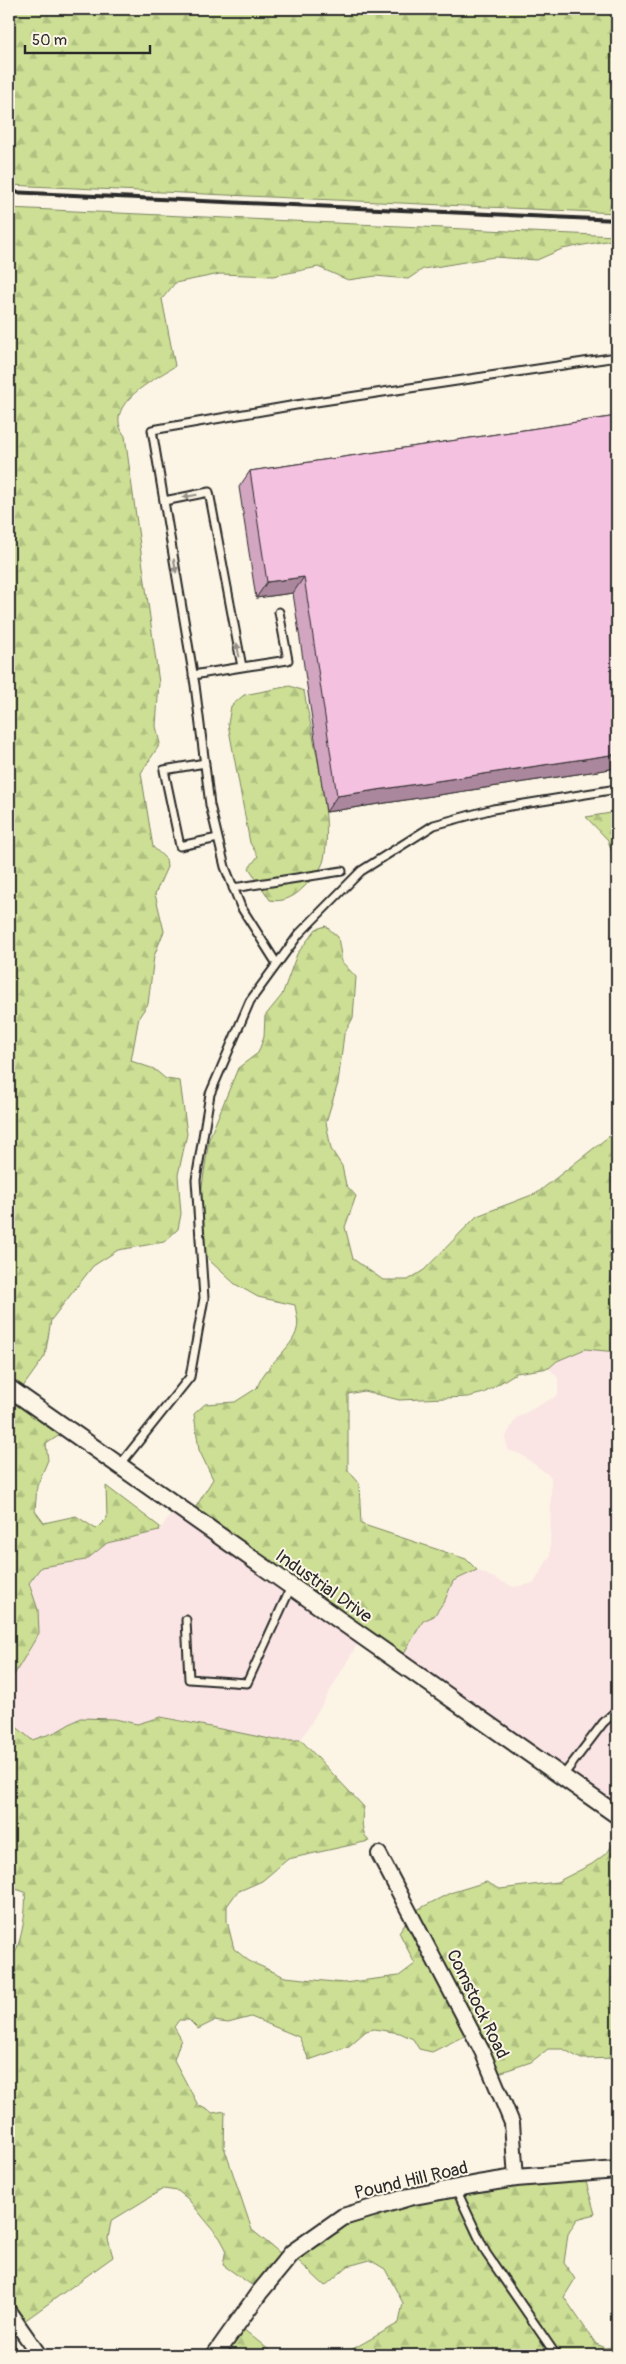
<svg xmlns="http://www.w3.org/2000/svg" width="626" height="2364" viewBox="0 0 626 2364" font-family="Pangolin,sans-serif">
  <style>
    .built { fill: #fae5e4 }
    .forest { fill: url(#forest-firs); stroke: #7c8560 }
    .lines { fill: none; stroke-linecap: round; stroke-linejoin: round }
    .service-casing { stroke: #2b2b2b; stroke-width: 11 }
    .minor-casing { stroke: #2b2b2b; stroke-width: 18 }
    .tertiary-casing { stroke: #2b2b2b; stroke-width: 20 }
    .service { stroke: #fcf5e5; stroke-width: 7 }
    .minor { stroke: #fcf5e5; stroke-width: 14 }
    .tertiary { stroke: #fcf5e5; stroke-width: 16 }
    .rail { stroke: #2b2b2b; stroke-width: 4 }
    .wall { fill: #d2a6c1; stroke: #2b2b2b }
    .shaded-wall { fill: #ab879d; stroke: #2b2b2b }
    .building { fill: #f4c1e0; stroke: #2b2b2b }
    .oneway { fill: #949088 }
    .labels { text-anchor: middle; stroke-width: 4; stroke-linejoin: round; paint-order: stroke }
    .street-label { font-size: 18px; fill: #2b2b2b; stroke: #fcf5e5 }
  </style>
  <defs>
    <pattern id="forest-firs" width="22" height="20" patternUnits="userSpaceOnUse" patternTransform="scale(1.25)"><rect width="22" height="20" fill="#ccdf94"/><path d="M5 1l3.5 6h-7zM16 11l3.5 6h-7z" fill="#afc080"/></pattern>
  </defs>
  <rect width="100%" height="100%" fill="#fcf5e5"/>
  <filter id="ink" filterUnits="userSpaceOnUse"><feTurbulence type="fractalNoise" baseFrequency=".02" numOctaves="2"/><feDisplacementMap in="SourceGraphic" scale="10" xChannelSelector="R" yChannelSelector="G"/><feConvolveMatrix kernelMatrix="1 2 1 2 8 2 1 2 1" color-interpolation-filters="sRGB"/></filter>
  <g filter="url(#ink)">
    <path class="built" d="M 585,1349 L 617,1352 L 617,1813 L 401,1659 L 423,1621 L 434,1616 L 445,1600 L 453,1581 L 477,1570 L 514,1587 L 534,1583 L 550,1556 L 551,1477 L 522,1455 L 508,1450 L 505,1438 L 516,1418 L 558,1395 L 558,1378 L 549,1368 L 557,1361 Z
      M 178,1504 L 363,1635 L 301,1740 L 275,1740 L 161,1717 L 137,1724 L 115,1719 L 80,1718 L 56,1732 L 32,1740 L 13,1724 L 9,1704 L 11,1680 L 39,1633 L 38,1610 L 29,1583 L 41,1566 L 86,1560 L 107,1543 L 159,1531 Z"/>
    <path class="forest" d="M 9,9 L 617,9 L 617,213 L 9,185 Z
      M 9,208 L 617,236 L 617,239 L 562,249 L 537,260 L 494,257 L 423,269 L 408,279 L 376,276 L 348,280 L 318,267 L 273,276 L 220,274 L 175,283 L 162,299 L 175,366 C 154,380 101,405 125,436 L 159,683 L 156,726 L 160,744 L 141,773 L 153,847 L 166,859 L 167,867 L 155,894 L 164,931 L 154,956 L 148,1004 L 139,1017 L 131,1061 L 154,1069 L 166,1079 L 180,1081 L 187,1134 L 178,1175 L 181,1214 L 178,1229 L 164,1242 L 118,1250 L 93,1266 L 51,1320 L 45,1356 L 20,1391 L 69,1429 L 46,1444 L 48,1460 L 37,1486 L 35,1511 L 44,1523 L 76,1516 L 96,1529 L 107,1518 L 106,1486 L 160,1527 L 159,1531 L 107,1543 L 86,1560 L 41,1567 L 29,1583 L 38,1610 L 39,1633 L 11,1680 L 9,1691 Z
      M 290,686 L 304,691 C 312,737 334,816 324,859 C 322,870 311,880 304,887 C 295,896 284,903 270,900 L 249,868 L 258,856 L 250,843 L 228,724 L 231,706 L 244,695 Z
      M 617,812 L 617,869 L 608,840 L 586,817 Z
      M 326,926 L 338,937 L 342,962 L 356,977 L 353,1018 L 344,1034 L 338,1083 L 326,1122 L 331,1149 L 342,1166 L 346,1185 L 356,1196 L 345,1227 L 353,1259 L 383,1280 L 408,1280 L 424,1270 L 477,1216 L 537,1193 L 617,1130 L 617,1352 L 585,1349 L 557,1361 L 549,1368 L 516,1373 L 484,1393 L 468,1397 L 399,1400 L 364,1391 L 348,1394 L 348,1470 L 359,1483 L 361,1524 L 466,1559 L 477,1570 L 453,1581 L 445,1600 L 434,1616 L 423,1621 L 401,1658 L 194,1510 L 213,1479 L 199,1450 L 194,1414 L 205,1404 L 235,1402 L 257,1388 C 265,1364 293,1349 297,1329 C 299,1323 296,1312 295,1305 L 258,1297 L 235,1284 L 210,1261 L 201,1244 L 199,1207 L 209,1139 L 238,1068 L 258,1053 L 264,1037 L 265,1016 L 282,995 L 297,954 L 316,929 Z
      M 9,1704 L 13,1724 L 32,1740 L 56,1732 L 80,1718 L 115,1719 L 137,1724 L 161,1717 L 275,1740 L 301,1740 L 364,1807 C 361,1818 361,1833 369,1841 L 288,1859 L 262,1881 L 237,1892 L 227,1906 L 227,1921 L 234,1949 L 249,1961 L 285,1977 L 344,1983 L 399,1976 L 415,1964 L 399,1932 L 413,1912 L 450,1893 L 486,1882 L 500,1889 L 557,1882 L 592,1864 L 608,1852 L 617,1837 L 617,2058 L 581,2059 L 563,2049 L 548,2049 L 531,2062 L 493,2075 L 472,2032 L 432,2052 L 419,2049 L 413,2039 L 400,2033 L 374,2029 L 366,2031 L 349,2046 L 309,2060 L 299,2037 L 251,2017 L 228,2023 L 214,2021 L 198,2029 L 189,2020 L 179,2020 L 174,2027 L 181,2039 L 174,2060 L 198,2105 L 213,2113 L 225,2111 L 224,2147 L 252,2230 L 285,2257 L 256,2288 L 223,2265 L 226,2249 L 220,2238 L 188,2199 L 178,2191 L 163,2189 L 111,2221 L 108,2239 L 113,2257 L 20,2324 L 9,2310 L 9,1963 C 21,1949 27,1910 25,1892 L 9,1887 Z
      M 583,2171 L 595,2214 L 577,2219 L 568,2234 L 564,2263 L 575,2279 L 564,2297 L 596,2344 L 606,2348 L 617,2346 L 617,2355 L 342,2355 L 399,2323 L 403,2303 L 385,2269 L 370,2260 L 348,2266 L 325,2286 L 292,2255 L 343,2215 Z
      M 237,2324 L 275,2355 L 214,2355 Z"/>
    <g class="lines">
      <defs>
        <path id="service" d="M 164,501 L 209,492 L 242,667 L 193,675
          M 242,667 L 288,660 L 279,612
          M 205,763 L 164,770 L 180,846 L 218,838
          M 233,888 L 342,871
          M 277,964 L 241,907 L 225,867 L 210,805 L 195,685 L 152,430 L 296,405 L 617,357
          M 119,1466 L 190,1377 L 204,1298 L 196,1180 L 210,1094 L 250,1001 L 299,934 L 361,871 L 434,825 L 493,809 L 617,789
          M 186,1620 L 189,1679 L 247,1683 L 291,1587
          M 562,1777 L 603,1723 L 617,1710
          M 456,2189 L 486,2253 L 556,2355"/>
        <path id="minor" d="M 379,1854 L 482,2051 L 512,2123 L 516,2178
          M 9,2312 L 39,2355"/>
        <path id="tertiary" d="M 9,1388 L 617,1815
          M 215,2355 L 259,2293 L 292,2253 L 343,2217 L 409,2197 L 478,2184 L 516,2178 L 617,2170"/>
      </defs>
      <use href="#service" class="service-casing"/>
      <use href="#minor" class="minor-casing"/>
      <use href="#tertiary" class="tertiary-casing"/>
      <use href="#service" class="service"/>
      <use href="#minor" class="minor"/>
      <use href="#tertiary" class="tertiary"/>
      <path class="rail" d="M 9,192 L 617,220"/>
    </g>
    <path class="wall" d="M 617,416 L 617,768 L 326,812 L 293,593 L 256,598 L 239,487 L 250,471 Z"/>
    <path class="shaded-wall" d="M 304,577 L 293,593 L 256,598 L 267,582 Z
      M 617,754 L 617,768 L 326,812 L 337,796 Z"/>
    <path class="building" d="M 617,416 L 617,754 L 337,796 L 304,577 L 267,582 L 250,471 Z"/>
    <defs><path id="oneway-solid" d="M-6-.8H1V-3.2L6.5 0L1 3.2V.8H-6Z" transform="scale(1.25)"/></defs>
    <g class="oneway">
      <use href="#oneway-solid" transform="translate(190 496) rotate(170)"/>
      <use href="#oneway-solid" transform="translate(175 566) rotate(80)"/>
      <use href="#oneway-solid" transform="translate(238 650) rotate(-101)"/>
    </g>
  </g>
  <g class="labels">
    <g class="street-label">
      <text transform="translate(324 1586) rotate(35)" y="6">Industrial Drive</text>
      <text transform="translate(478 2004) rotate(64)" y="6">Comstock Road</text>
      <text transform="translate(411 2180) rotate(-13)" y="6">Pound Hill Road</text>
    </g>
  </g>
  <rect width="626" height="2364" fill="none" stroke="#fcf5e5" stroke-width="30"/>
  <rect x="15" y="15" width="596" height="2334" fill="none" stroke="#2b2b2b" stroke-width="2" filter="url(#ink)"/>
  <path d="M25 45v8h125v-8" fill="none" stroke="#2b2b2b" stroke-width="2.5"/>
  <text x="32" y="45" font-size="15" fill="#2b2b2b" stroke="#fcf5e5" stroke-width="4" paint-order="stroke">50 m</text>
</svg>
